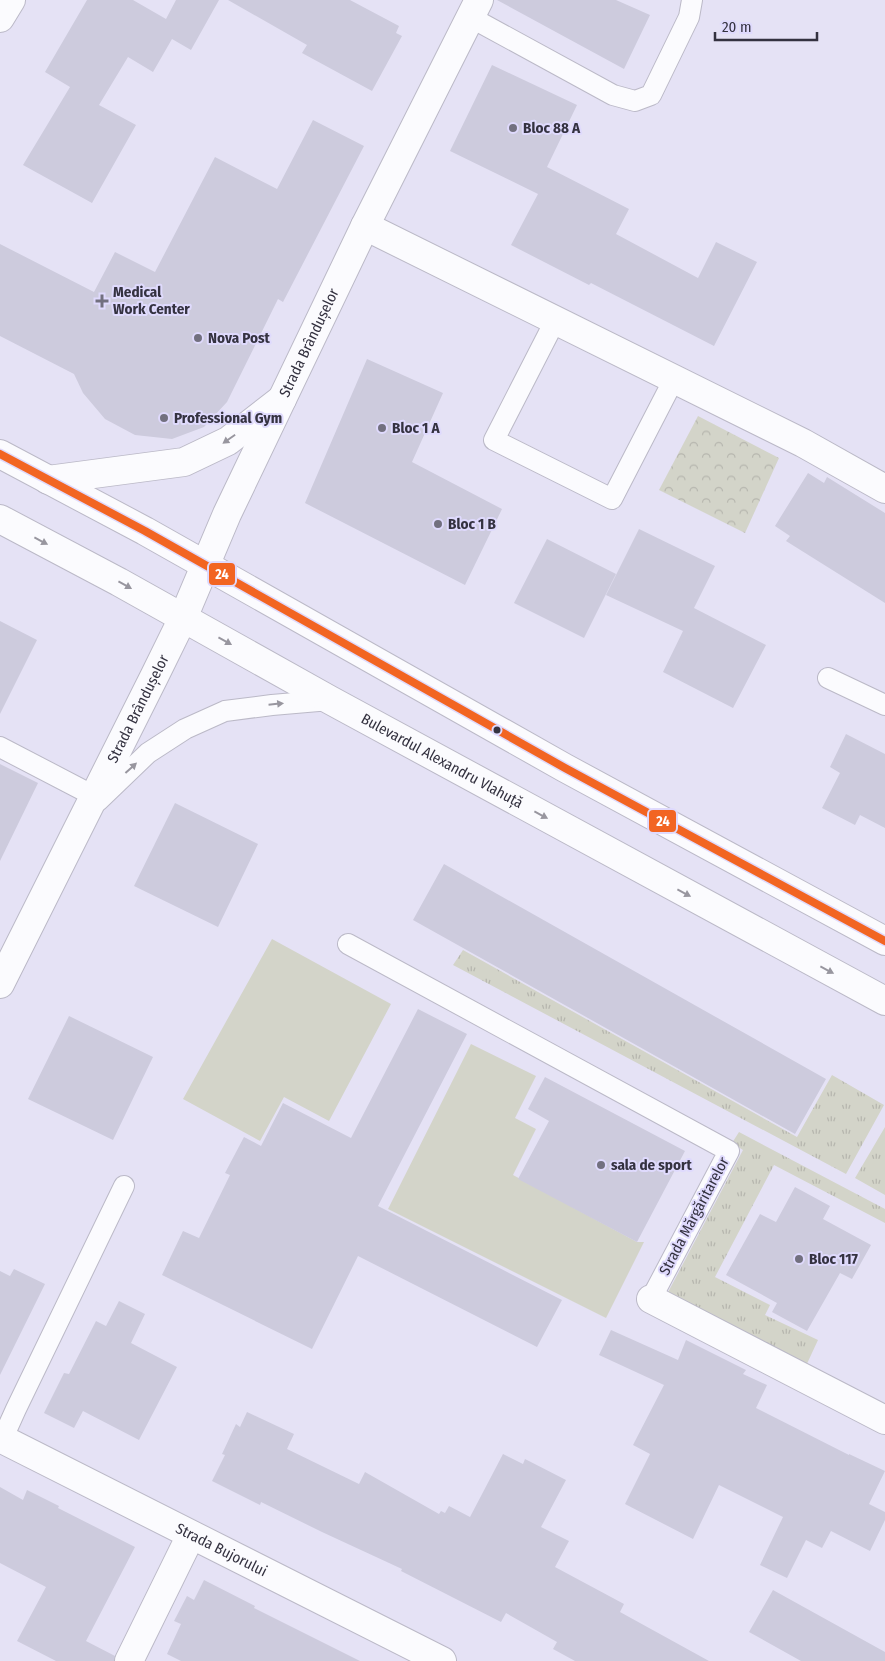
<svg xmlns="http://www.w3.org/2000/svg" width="885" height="1661" viewBox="0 0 885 1661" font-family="'Fira Sans Condensed',sans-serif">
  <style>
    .grass { fill: url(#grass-tufts) }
    .park { fill: url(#park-crowns) }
    .pitch { fill: #d3d4c9 }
    .building { fill: #cdcbdd }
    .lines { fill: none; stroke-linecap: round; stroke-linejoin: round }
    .service-casing { stroke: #bbb9c7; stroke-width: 22 }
    .minor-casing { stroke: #bbb9c7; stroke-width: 30 }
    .secondary-casing { stroke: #bbb9c7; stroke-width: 30 }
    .service { stroke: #fbfbfe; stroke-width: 20 }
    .minor { stroke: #fbfbfe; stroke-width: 28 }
    .secondary { stroke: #fbfbfe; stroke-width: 28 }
    .bus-1-casing { stroke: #dfdafd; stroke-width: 11 }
    .bus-1 { stroke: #f26522; stroke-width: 8 }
    .oneway { fill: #98969f }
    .poi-dot { fill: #72707f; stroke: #dfdafd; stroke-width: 2 }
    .bus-dot { fill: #343240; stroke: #dfdafd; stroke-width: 2 }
    .labels { text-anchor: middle; stroke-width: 4; stroke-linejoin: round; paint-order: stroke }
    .poi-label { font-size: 15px; font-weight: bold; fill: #343240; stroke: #dfdafd; text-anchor: start }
    .street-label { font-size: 15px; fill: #343240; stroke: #dfdafd }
    .line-badge { stroke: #dfdafd; stroke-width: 2 }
    .badge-label { font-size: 14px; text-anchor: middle; font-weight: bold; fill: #fff }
  </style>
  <defs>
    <pattern id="grass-tufts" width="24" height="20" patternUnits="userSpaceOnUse" patternTransform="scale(1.25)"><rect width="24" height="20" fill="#d3d4c9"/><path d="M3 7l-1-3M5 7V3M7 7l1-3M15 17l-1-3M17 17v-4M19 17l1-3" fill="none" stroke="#b6b6ae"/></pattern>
    <pattern id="park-crowns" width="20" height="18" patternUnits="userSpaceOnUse" patternTransform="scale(1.25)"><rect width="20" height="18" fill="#d3d4c9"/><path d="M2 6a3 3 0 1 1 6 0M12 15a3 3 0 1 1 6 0" fill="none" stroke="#b6b6ae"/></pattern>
  </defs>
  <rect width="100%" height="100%" fill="#e5e2f5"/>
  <path class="grass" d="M 463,950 L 797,1137 L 832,1075 L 884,1105 L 846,1174 L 453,965 Z
    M 885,1127 L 885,1195 L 855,1178 Z
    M 739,1132 L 885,1209 L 885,1223 L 774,1165 L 715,1277 L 770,1305 L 765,1315 L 818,1340 L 805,1368 L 665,1298 L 743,1150 L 732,1143 Z"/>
  <path class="park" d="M 698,416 L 779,458 L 745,533 L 659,490 Z"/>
  <path class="pitch" d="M 272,939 L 391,1004 L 329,1121 L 284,1097 L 260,1141 L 183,1099 Z
    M 471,1044 L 536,1076 L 515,1118 L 536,1129 L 513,1175 L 637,1242 L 644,1242 L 606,1318 L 388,1209 Z"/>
  <path class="building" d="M 87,0 L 133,0 L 166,19 L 176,0 L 219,0 L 191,50 L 172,39 L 153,72 L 128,57 L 99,105 L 136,125 L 92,203 L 23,165 L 70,87 L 45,72 Z
    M 228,0 L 350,0 L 399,26 L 396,33 L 402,36 L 372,91 L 302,53 L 307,45 Z
    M 497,0 L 616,0 L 650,15 L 624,69 Z
    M 492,65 L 577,105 L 547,167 L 629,209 L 616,234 L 698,278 L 716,242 L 757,262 L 714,346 L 591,283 L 589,285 L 511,245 L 538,194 L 450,151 Z
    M 313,120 L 364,146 L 283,302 L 278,299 L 227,402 L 204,427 L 172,439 L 135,435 L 105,419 L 83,393 L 74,374 L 0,336 L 0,244 L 94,292 L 115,252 L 155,272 L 215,157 L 277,189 Z
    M 367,359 L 443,393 L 412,462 L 502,509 L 465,585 L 305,503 Z
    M 808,473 L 824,483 L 827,477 L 885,513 L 885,603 L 786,541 L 790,536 L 775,526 Z
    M 639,529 L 715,566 L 694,608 L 766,645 L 733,708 L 663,672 L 683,631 L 606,595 Z
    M 547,539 L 616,574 L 584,638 L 514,603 Z
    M 0,621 L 37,640 L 0,714 Z
    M 846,734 L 885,754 L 885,828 L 860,815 L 855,825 L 822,808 L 840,773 L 830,767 Z
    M 0,764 L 38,783 L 0,861 Z
    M 175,803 L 258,844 L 218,927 L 134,886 Z
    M 444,864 L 826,1079 L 795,1134 L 413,920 Z
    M 418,1009 L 467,1034 L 378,1206 L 562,1300 L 537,1347 L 358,1256 L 312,1349 L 162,1275 L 183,1231 L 199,1238 L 230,1175 L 225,1173 L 244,1137 L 261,1146 L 283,1103 L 351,1138 Z
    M 69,1016 L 153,1057 L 113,1140 L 28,1099 Z
    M 545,1077 L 685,1151 L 637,1242 L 518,1179 L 549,1121 L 528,1109 Z
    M 795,1187 L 830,1206 L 823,1219 L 871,1245 L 852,1279 L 840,1273 L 807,1331 L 772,1312 L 777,1303 L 726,1275 L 760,1214 L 776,1222 Z
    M 14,1269 L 45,1284 L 0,1375 L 0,1271 L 10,1276 Z
    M 119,1301 L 145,1314 L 131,1343 L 177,1367 L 139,1440 L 83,1411 L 74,1428 L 44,1413 L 64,1373 L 69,1374 L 96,1321 L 106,1326 Z
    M 611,1330 L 678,1360 L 686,1340 L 746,1370 L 743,1374 L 767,1385 L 756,1408 L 849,1455 L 849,1454 L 885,1471 L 869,1504 L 885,1512 L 885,1520 L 870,1551 L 831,1531 L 822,1548 L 806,1540 L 787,1578 L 760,1565 L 783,1517 L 719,1485 L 693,1539 L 625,1504 L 650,1454 L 633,1445 L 664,1385 L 599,1355 Z
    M 247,1412 L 294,1434 L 287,1449 L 359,1484 L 365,1472 L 439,1514 L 441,1511 L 445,1513 L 449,1506 L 470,1517 L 503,1454 L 523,1464 L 525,1459 L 566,1480 L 541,1527 L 569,1541 L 555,1567 L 624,1604 L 620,1612 L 709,1661 L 575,1661 L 553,1649 L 557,1642 L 506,1613 L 501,1622 L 401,1571 L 402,1569 L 322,1532 L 261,1502 L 260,1505 L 212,1481 L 225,1455 L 222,1454 L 236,1424 L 240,1427 Z
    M 0,1487 L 23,1500 L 27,1490 L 59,1506 L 58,1508 L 135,1547 L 86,1641 L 115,1656 L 114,1661 L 56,1661 L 17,1641 L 46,1587 L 0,1563 Z
    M 204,1580 L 255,1606 L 254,1608 L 360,1661 L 181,1661 L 167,1654 L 181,1624 L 174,1621 L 187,1596 L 194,1600 Z
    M 773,1590 L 885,1652 L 885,1661 L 801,1661 L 749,1632 Z"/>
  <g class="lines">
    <defs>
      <path id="service" d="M 470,17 L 613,95 L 635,101 L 651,95 L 689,17 L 692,0
        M 556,319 L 494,440 L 612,499 L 674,379
        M 828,678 L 885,705
        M 0,747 L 94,796
        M 98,801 L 148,753 L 185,729 L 225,711 L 272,705 L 330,700
        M 348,944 L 729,1151 L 651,1299
        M 2,1440 L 16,1409 L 124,1186"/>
      <g id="minor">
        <path d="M 0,18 L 11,0"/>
        <path d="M 365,226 L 803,443 L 885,489"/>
        <path id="s1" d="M 0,984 L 155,675 L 183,618 L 227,514 L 365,226 L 479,0"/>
        <path d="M 651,1299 L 885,1420"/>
        <path id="s2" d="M 0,1438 L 442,1661"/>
        <path d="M 129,1661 L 191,1535"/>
      </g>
      <g id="secondary">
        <path d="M 0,454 L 145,531 L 565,768 L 885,941"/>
        <path d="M 48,480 L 184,462 L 228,441 L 282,399"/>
        <path id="s3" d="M 0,519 L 119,582 L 330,700 L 885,1001"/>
      </g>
    </defs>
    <use href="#service" class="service-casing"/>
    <use href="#minor" class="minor-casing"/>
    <use href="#secondary" class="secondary-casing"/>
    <use href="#service" class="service"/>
    <use href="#minor" class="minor"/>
    <use href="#secondary" class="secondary"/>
    <defs>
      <path id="bus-1" d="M 0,454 L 145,531 L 565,768 L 885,941"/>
    </defs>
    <use href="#bus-1" class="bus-1-casing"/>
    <use href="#bus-1" class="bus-1"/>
  </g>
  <defs><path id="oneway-solid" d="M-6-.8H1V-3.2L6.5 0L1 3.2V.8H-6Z" transform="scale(1.25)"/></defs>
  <g class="oneway">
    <use href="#oneway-solid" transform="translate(229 439) rotate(145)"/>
    <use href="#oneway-solid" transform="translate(41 541) rotate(28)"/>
    <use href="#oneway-solid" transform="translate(125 585) rotate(29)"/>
    <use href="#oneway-solid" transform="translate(225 641) rotate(29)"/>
    <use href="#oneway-solid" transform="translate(276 704) rotate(-6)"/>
    <use href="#oneway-solid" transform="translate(131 768) rotate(-42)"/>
    <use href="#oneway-solid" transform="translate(541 815) rotate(28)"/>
    <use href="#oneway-solid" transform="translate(684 893) rotate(28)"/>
    <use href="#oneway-solid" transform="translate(827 970) rotate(28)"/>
  </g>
  <g class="poi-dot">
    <circle cx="513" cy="128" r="5"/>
    <path d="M99.5 293.5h5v5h5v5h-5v5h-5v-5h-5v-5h5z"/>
    <circle cx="198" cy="338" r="5"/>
    <circle cx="164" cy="418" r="5"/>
    <circle cx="382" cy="428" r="5"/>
    <circle cx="438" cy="524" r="5"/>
    <circle cx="601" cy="1165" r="5"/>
    <circle cx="799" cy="1259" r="5"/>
  </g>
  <circle class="bus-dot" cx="497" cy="730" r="4.5"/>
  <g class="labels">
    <g class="poi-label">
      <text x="523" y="133">Bloc 88 A</text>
      <text x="113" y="297">Medical<tspan x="113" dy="17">Work Center</tspan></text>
      <text x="208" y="343">Nova Post</text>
      <text x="174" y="423">Professional Gym</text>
      <text x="392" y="433">Bloc 1 A</text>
      <text x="448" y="529">Bloc 1 B</text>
      <text x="611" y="1170">sala de sport</text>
      <text x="809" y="1264">Bloc 117</text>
    </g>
    <g class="street-label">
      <text dy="5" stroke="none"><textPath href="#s1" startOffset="712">Strada Brândușelor</textPath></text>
      <text dy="5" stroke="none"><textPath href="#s1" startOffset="308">Strada Brândușelor</textPath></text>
      <text dy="5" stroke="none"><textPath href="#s3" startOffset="504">Bulevardul Alexandru Vlahuță</textPath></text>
      <text transform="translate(694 1216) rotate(-62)" y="5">Strada Mărgăritarelor</text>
      <text dy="5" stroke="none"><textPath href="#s2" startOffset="248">Strada Bujorului</textPath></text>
    </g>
  </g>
  <g class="line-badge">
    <rect x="208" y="562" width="28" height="24" rx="5" fill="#f26522"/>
    <rect x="648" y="809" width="29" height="24" rx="5" fill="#f26522"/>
  </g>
  <g class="badge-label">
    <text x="222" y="579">24</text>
    <text x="663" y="826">24</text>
  </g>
  <path d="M715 32v8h102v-8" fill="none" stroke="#343240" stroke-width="2.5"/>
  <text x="722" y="32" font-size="15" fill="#343240" stroke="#dfdafd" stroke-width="4" paint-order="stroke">20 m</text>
</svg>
